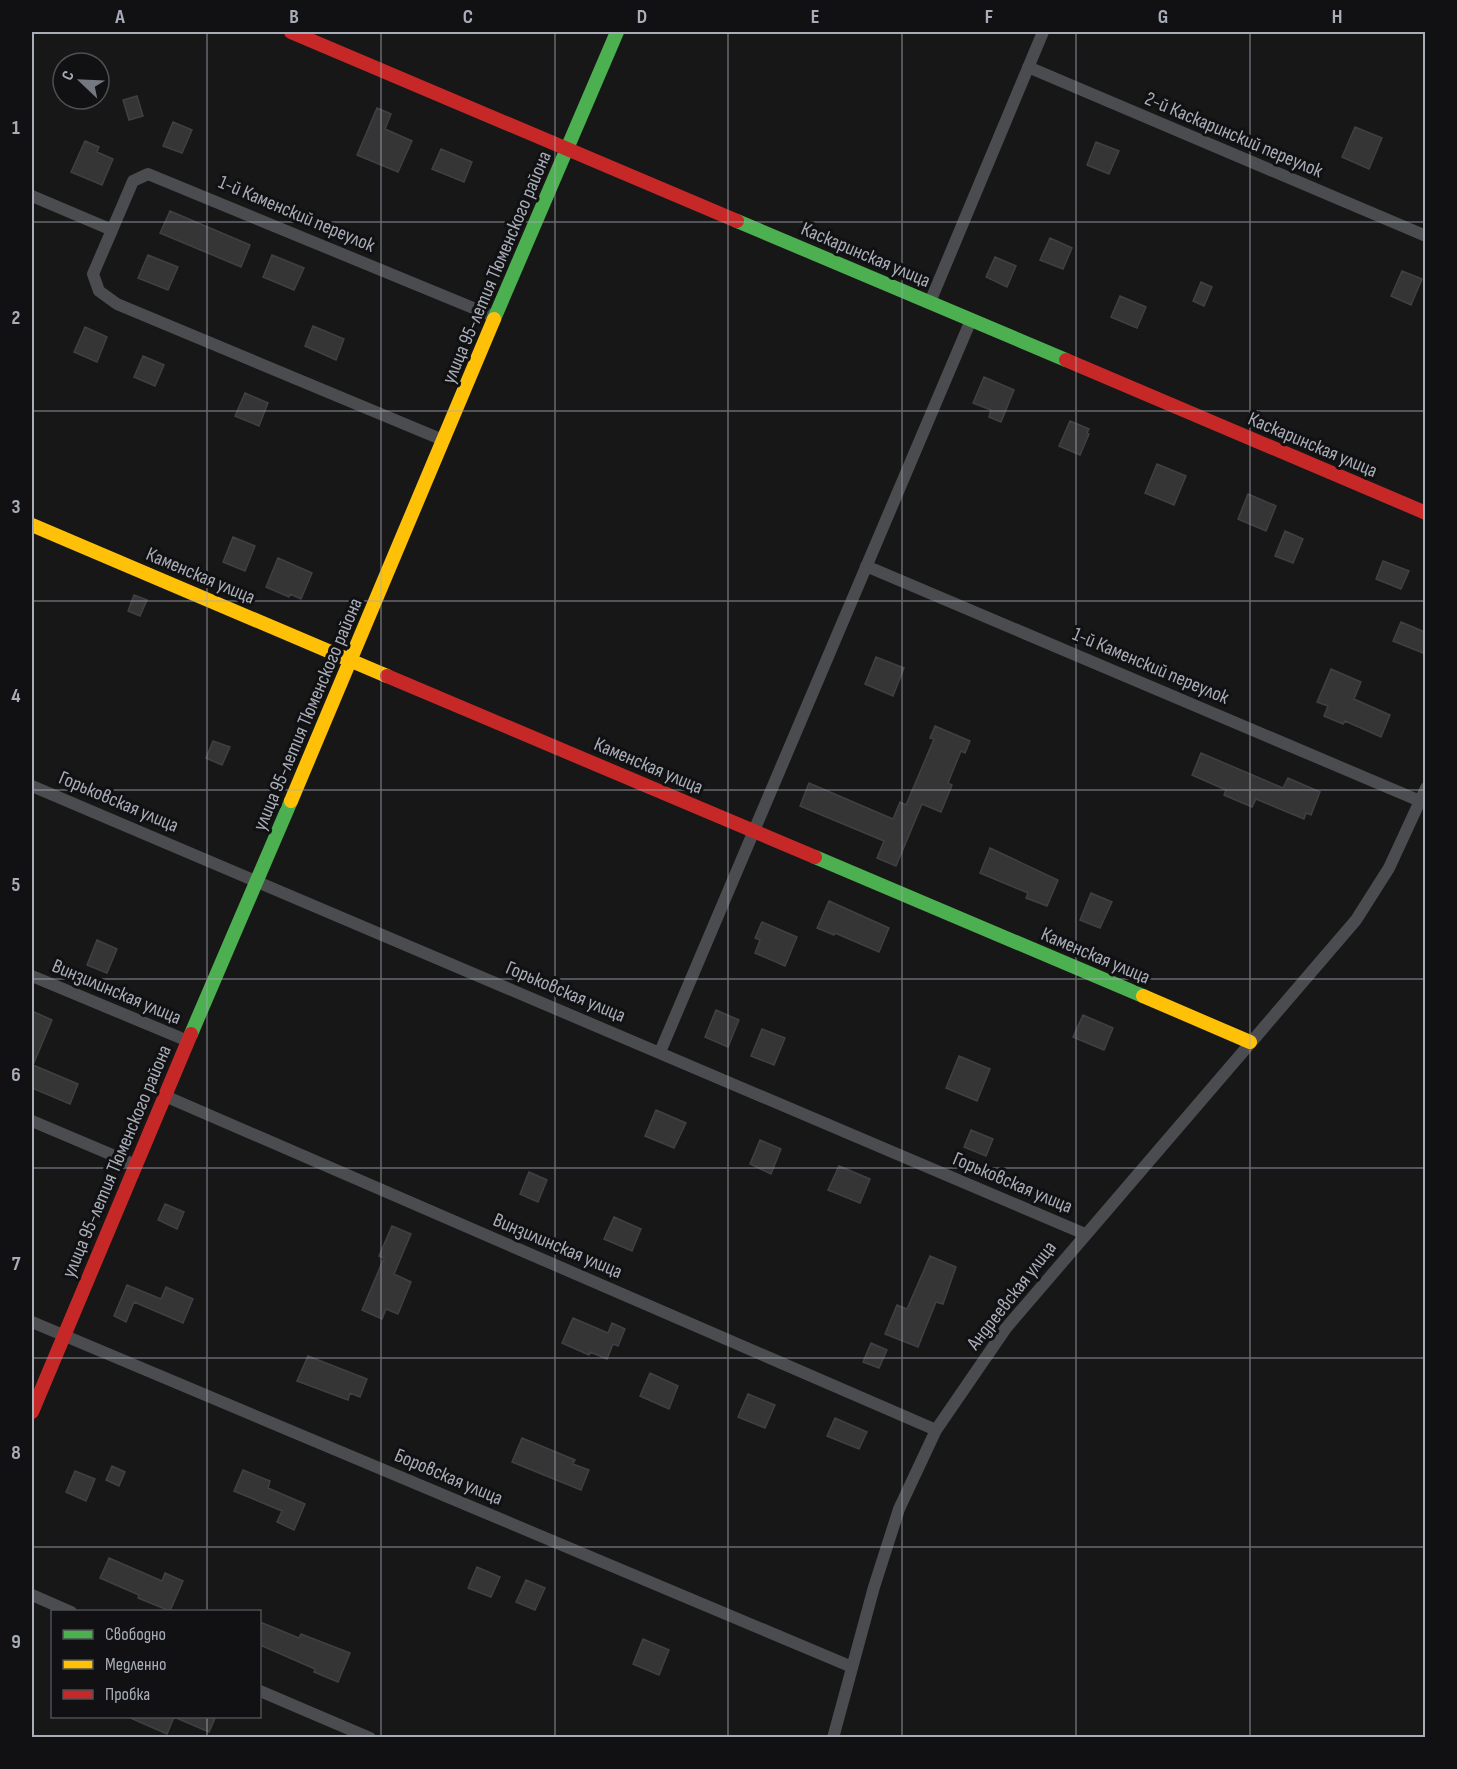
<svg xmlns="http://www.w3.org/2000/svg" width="1457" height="1769" viewBox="0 0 1457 1769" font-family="'Sofia Sans Condensed',sans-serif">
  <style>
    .building { fill: #353536; stroke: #3f4043; stroke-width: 1.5 }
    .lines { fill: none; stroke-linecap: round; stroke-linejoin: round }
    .street { stroke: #4b4c50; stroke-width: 12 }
    .fast { stroke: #4caf50; stroke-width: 14 }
    .slow { stroke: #ffc107; stroke-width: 14 }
    .jam { stroke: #c62828; stroke-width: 14 }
    .grid { fill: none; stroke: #a8adb8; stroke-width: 1.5; stroke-opacity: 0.55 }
    .labels { text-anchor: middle; stroke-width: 6; stroke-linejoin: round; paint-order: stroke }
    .street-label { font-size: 20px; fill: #a8adb8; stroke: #111113 }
    .neatline { fill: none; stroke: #a8adb8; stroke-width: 2 }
    .grid-label { font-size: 20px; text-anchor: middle; font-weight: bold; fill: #a8adb8 }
  </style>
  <rect width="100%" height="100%" fill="#171717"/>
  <path class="building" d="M 137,96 L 143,116 L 129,120 L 123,100 Z
    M 377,108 L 391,114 L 385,129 L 412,141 L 398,172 L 357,155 Z
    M 173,122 L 192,130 L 182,153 L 163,146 Z
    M 1355,127 L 1382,138 L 1369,169 L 1342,157 Z
    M 85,141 L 99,147 L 97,152 L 113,159 L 102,185 L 71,172 Z
    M 1096,142 L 1119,151 L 1109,174 L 1087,165 Z
    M 441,149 L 472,162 L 464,182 L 432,169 Z
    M 170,211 L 250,245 L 241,267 L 160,233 Z
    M 1050,238 L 1072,248 L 1063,269 L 1040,260 Z
    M 148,255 L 178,267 L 168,290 L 138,278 Z
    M 272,255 L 304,268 L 294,290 L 263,277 Z
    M 995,257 L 1016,266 L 1007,287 L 986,277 Z
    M 1402,271 L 1422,279 L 1411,305 L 1391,296 Z
    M 1201,282 L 1212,287 L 1204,306 L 1193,301 Z
    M 1120,296 L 1146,307 L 1137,328 L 1111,317 Z
    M 313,326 L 344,339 L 336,360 L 305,346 Z
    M 85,327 L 107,337 L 97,362 L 74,352 Z
    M 143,356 L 164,365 L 155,386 L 134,377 Z
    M 984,377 L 1014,390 L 1001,422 L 989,417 L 991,410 L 973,403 Z
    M 245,393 L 268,403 L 259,426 L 235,416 Z
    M 1070,421 L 1089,429 L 1087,433 L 1089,434 L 1080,455 L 1059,446 Z
    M 1157,464 L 1186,476 L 1174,505 L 1145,493 Z
    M 1248,494 L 1276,506 L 1266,531 L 1238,519 Z
    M 1285,531 L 1303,539 L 1293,563 L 1275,556 Z
    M 233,537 L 255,546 L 245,571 L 223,562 Z
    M 278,558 L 312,573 L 301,599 L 290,594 L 289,597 L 266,587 Z
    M 1383,561 L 1409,571 L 1401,589 L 1376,579 Z
    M 134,595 L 147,600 L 140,616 L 128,611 Z
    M 1401,622 L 1425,632 L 1425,646 L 1423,653 L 1393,641 Z
    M 876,657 L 904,668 L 893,696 L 865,684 Z
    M 1331,669 L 1361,682 L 1354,699 L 1390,715 L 1381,737 L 1345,721 L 1343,724 L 1324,716 L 1328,706 L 1317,702 Z
    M 935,726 L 970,741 L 965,753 L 961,751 L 948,783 L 952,785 L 941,812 L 922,804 L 896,866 L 877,858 L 884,841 L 800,806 L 809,783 L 893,819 L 900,802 L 906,805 L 934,739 L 930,738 Z
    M 213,741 L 230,747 L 222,765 L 206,758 Z
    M 1201,753 L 1283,788 L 1288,778 L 1320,792 L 1311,815 L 1306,813 L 1304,819 L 1256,799 L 1252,807 L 1224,795 L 1226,790 L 1192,775 Z
    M 990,848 L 1058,880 L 1047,906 L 1026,898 L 1028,893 L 980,873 Z
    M 1091,893 L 1112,902 L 1100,928 L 1080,920 Z
    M 829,901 L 889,928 L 879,952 L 835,933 L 834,935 L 817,928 Z
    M 762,922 L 797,937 L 785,966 L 755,953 L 760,940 L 755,938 Z
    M 97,940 L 117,949 L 107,973 L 87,965 Z
    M 716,1010 L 739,1020 L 728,1047 L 705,1037 Z
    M 32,1011 L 52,1020 L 33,1065 L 78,1084 L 70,1104 L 32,1088 Z
    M 1083,1015 L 1113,1028 L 1104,1050 L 1073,1037 Z
    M 762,1029 L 785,1038 L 774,1065 L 751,1056 Z
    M 959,1056 L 990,1069 L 977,1101 L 946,1088 Z
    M 656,1110 L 686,1123 L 674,1148 L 645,1136 Z
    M 971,1130 L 993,1139 L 986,1156 L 964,1147 Z
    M 760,1140 L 781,1149 L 771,1174 L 750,1164 Z
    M 839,1166 L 870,1179 L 860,1203 L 828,1190 Z
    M 529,1172 L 547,1180 L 538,1202 L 520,1194 Z
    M 165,1204 L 184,1212 L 177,1229 L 158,1220 Z
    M 614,1217 L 641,1229 L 632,1251 L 604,1239 Z
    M 392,1226 L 411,1234 L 394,1274 L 411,1282 L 398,1314 L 386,1309 L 382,1319 L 362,1310 L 384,1258 L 379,1256 Z
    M 930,1256 L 956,1267 L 943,1304 L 936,1302 L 918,1347 L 885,1334 L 897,1305 L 907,1309 Z
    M 127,1285 L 161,1299 L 166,1287 L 193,1299 L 183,1323 L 134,1302 L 126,1322 L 114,1316 Z
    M 573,1318 L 608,1333 L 612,1323 L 625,1329 L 618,1346 L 613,1344 L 607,1359 L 590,1352 L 589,1355 L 562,1343 Z
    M 871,1343 L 887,1350 L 879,1368 L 863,1362 Z
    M 308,1356 L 367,1379 L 360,1397 L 350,1393 L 348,1400 L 297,1381 Z
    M 650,1373 L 678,1386 L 669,1409 L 640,1396 Z
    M 748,1394 L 775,1405 L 765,1428 L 738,1417 Z
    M 835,1418 L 867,1432 L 859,1449 L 827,1436 Z
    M 522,1438 L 575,1460 L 573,1464 L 589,1470 L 581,1490 L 512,1462 Z
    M 112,1466 L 125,1472 L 119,1486 L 106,1480 Z
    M 243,1470 L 270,1481 L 268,1488 L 305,1504 L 294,1530 L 277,1522 L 282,1511 L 234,1491 Z
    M 75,1471 L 95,1479 L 86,1501 L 66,1492 Z
    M 109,1558 L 162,1581 L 165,1573 L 183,1581 L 170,1611 L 138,1598 L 139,1595 L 100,1578 Z
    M 477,1567 L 500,1577 L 491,1597 L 468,1588 Z
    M 526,1580 L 545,1588 L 535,1610 L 516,1602 Z
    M 260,1622 L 299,1638 L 301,1634 L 350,1653 L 338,1682 L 314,1672 L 315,1669 L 260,1645 Z
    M 643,1639 L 669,1650 L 659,1675 L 633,1664 Z
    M 126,1716 L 216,1716 L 209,1732 L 174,1717 L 167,1734 Z"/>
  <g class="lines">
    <path class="street" d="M 1028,67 L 1426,236
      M 32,196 L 112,230 L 133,181 L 148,174 L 495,317
      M 112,230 L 93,274 L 99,291 L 117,304 L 443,440
      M 930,302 L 1043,32
      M 866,566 L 1420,801
      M 32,786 L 1085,1234
      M 32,976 L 188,1041
      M 660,1052 L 971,320
      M 165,1096 L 936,1430
      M 32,1121 L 136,1165
      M 32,1322 L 852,1667
      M 32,1595 L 71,1612
      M 260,1691 L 370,1738
      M 833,1738 L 874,1587 L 899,1509 L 936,1430 L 1006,1328 L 1356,920 L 1389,868 L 1426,788"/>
    <path class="fast" d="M 737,221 L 1066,360
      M 494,319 L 617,32
      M 815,857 L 1143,996
      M 191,1034 L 291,801"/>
    <path class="slow" d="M 32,525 L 387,676
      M 291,801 L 494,319
      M 1143,996 L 1250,1042"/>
    <path class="jam" d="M 291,32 L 737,221
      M 1066,360 L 1426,513
      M 387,676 L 815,857
      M 32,1412 L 191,1034"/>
  </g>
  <path class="grid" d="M 207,32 L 207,1612M 381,32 L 381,1738M 555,32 L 555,1738M 728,32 L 728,1738M 902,32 L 902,1738M 1076,32 L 1076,1738M 1250,32 L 1250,1738M 32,222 L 1426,222M 32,411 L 1426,411M 32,601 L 1426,601M 32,790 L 1426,790M 32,979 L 1426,979M 32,1168 L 1426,1168M 32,1358 L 1426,1358M 32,1547 L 1426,1547M 207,1716 L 207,1738"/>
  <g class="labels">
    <g class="street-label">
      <text transform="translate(1234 134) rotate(23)" y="7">2-й Каскаринский переулок</text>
      <text transform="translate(297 213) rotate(23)" y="7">1-й Каменский переулок</text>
      <text transform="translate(866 254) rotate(23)" y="7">Каскаринская улица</text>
      <text transform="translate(496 267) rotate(-67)" y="7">улица 95-летия Тюменского района</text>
      <text transform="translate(1313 444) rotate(23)" y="7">Каскаринская улица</text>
      <text transform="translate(201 575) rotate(23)" y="7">Каменская улица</text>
      <text transform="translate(1151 665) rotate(23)" y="7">1-й Каменский переулок</text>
      <text transform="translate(307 714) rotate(-67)" y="7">улица 95-летия Тюменского района</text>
      <text transform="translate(649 765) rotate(23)" y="7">Каменская улица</text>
      <text transform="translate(119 801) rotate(23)" y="7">Горьковская улица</text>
      <text transform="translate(1096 955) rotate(23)" y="7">Каменская улица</text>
      <text transform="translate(117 991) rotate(23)" y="7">Винзилинская улица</text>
      <text transform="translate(566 991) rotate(23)" y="7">Горьковская улица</text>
      <text transform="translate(116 1161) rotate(-67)" y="7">улица 95-летия Тюменского района</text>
      <text transform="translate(1013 1182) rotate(23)" y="7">Горьковская улица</text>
      <text transform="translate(558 1245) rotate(23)" y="7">Винзилинская улица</text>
      <text transform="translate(1011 1295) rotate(-52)" y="7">Андреевская улица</text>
      <text transform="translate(449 1476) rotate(23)" y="7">Боровская улица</text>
    </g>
  </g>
  <rect width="1457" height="1769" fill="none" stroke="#111113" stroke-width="66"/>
  <rect x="51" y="1610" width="210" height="108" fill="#111113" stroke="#4d4f55" stroke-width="1.5"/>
  <rect x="63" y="1630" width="30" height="9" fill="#4caf50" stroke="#4d4f55" stroke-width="1.5"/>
  <text x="105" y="1640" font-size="18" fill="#a8adb8">Свободно</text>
  <rect x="63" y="1660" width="30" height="9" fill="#ffc107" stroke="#4d4f55" stroke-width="1.5"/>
  <text x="105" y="1670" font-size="18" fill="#a8adb8">Медленно</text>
  <rect x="63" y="1690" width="30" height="9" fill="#c62828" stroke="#4d4f55" stroke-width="1.5"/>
  <text x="105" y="1700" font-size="18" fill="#a8adb8">Пробка</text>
  <g transform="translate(81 81) rotate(293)"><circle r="28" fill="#111113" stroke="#4d4f55" stroke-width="1.5"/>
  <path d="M0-4.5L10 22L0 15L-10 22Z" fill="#757880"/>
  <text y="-9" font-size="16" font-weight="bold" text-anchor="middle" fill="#a8adb8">С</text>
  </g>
  <rect x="33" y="33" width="1391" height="1703" class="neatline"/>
  <g class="grid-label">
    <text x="120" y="23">A</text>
    <text x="294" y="23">B</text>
    <text x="468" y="23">C</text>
    <text x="642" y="23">D</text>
    <text x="815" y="23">E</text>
    <text x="989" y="23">F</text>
    <text x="1163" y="23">G</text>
    <text x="1337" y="23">H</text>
    <text x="16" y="134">1</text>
    <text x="16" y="324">2</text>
    <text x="16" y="513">3</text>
    <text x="16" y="702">4</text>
    <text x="16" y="891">5</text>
    <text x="16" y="1081">6</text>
    <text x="16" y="1270">7</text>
    <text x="16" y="1459">8</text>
    <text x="16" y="1648">9</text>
  </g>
</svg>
